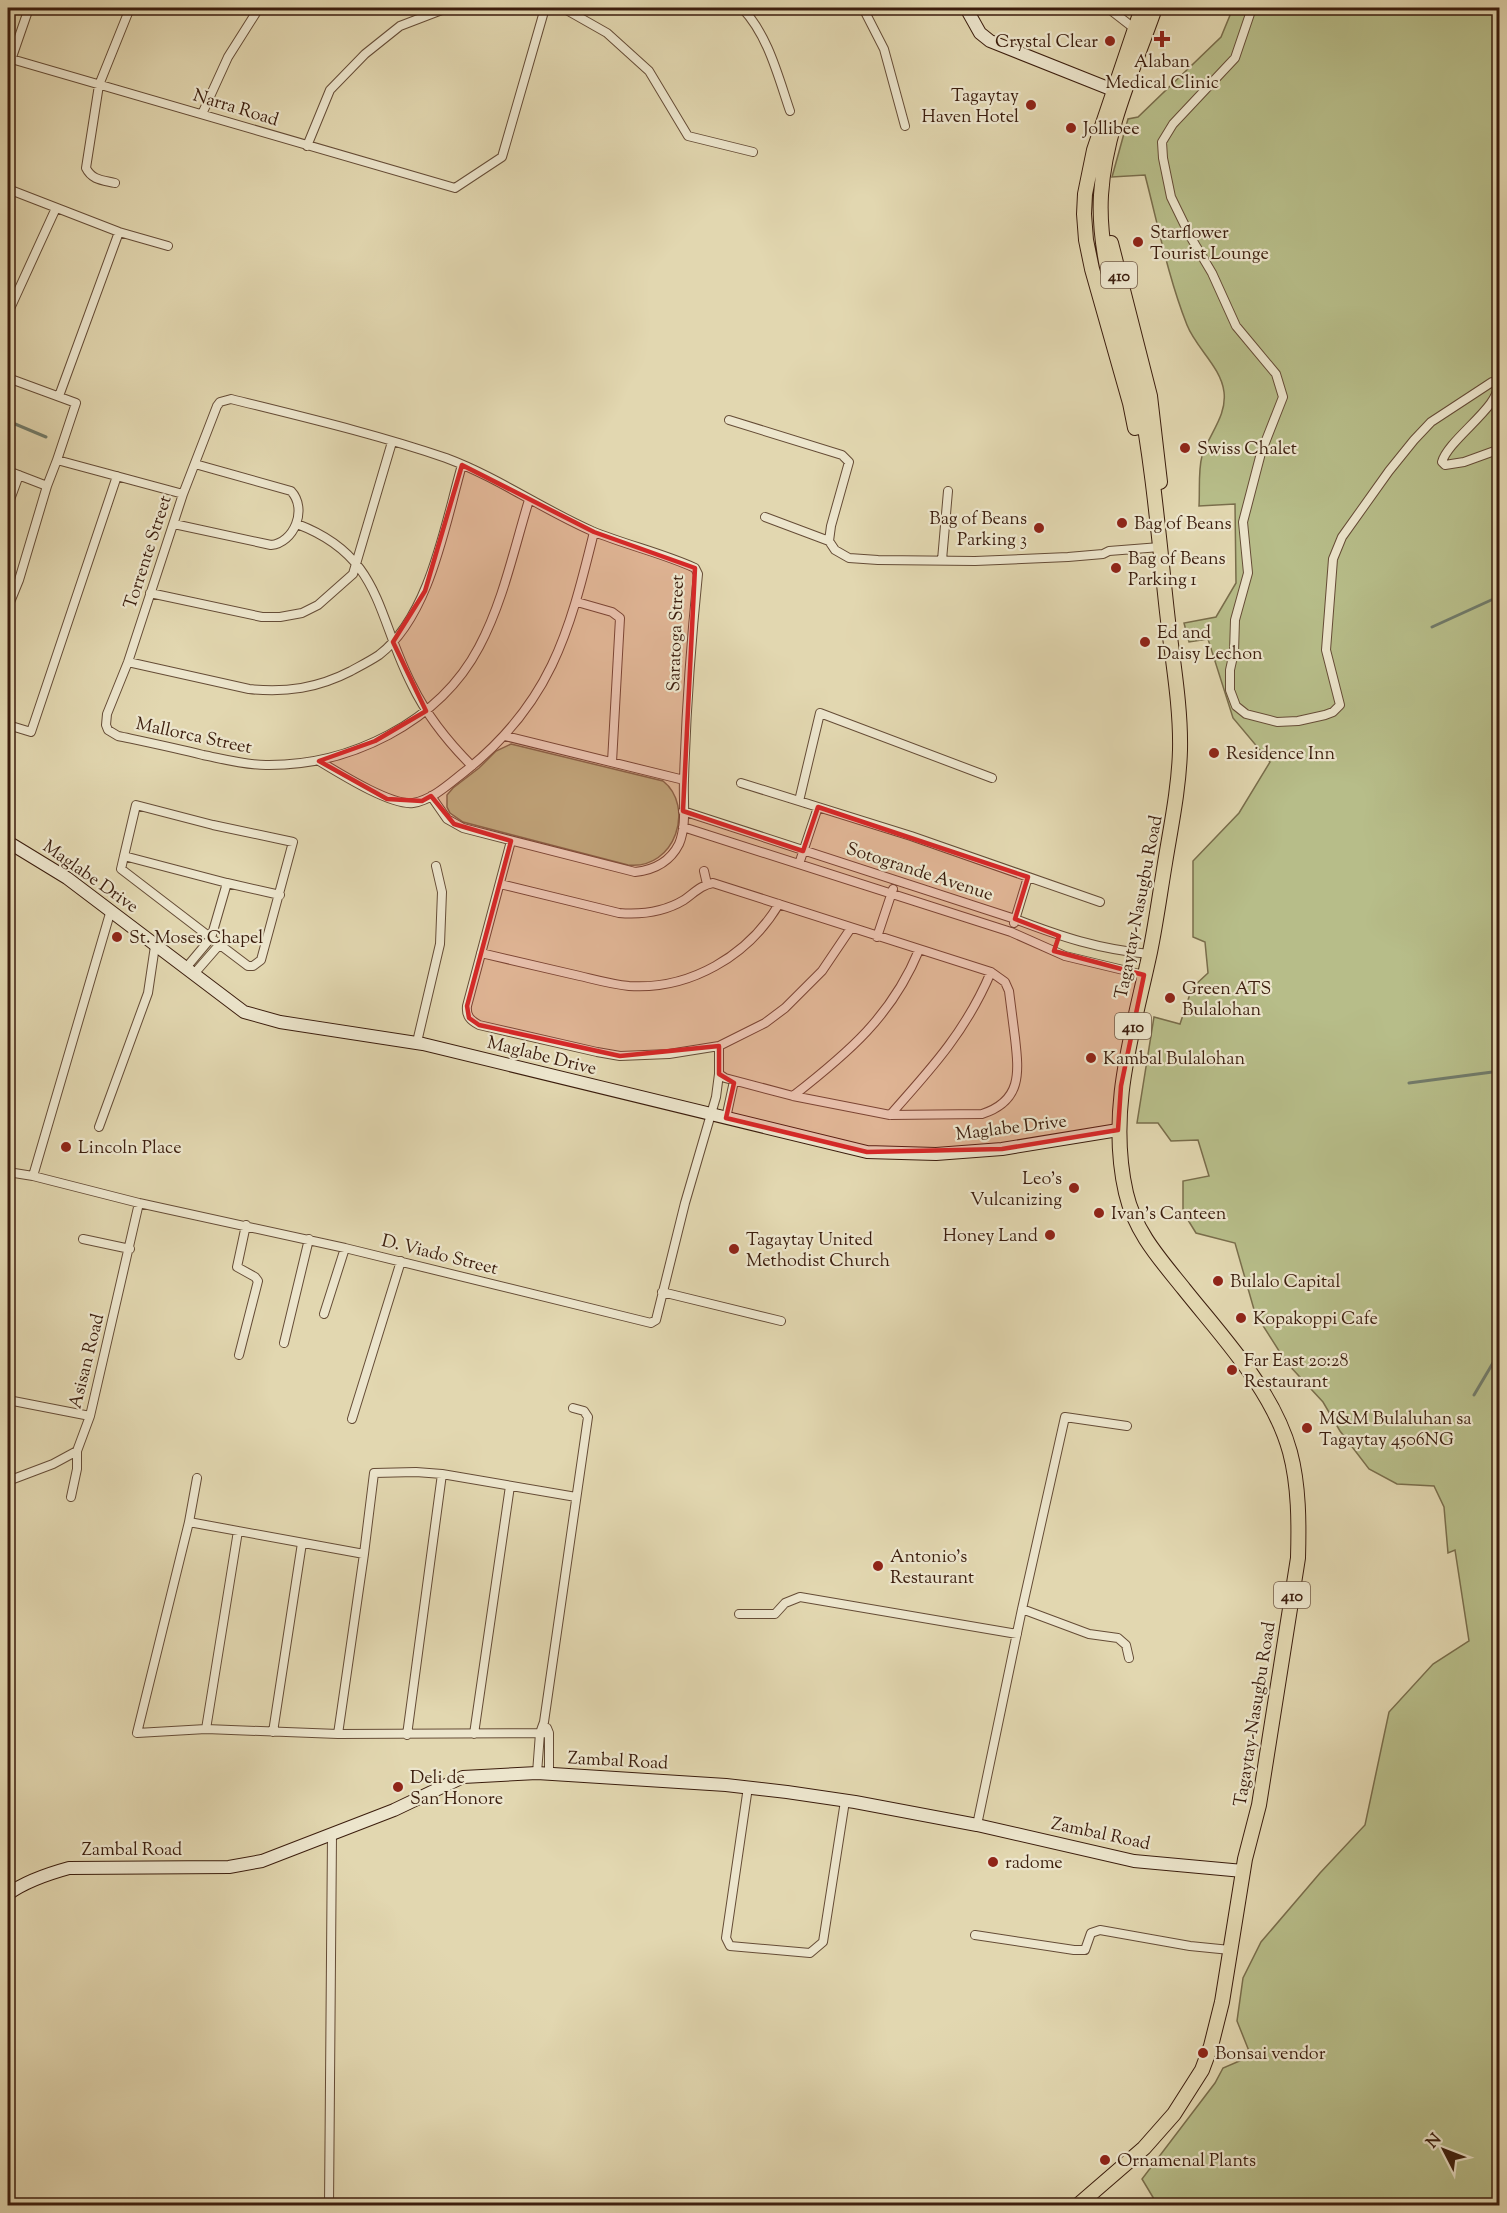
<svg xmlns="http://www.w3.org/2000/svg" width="1507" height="2213" viewBox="0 0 1507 2213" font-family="'Sorts Mill Goudy',serif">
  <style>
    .green { fill: #b7bd89; stroke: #796d4b; stroke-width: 1.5 }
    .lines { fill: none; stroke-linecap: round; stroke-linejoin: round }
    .stream { stroke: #717b6a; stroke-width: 3 }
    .street-casing { stroke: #654c36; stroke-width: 10 }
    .secondary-casing { stroke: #3b1d0d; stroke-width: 14 }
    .primary-casing { stroke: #3b1d0d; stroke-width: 16 }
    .street { stroke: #ece5cc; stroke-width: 8 }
    .secondary { stroke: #ece5cc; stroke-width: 12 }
    .primary { stroke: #e2d7b0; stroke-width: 14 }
    .marked { fill: #d62828; fill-opacity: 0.2; stroke: #d62828; stroke-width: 4.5; stroke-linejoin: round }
    .poi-dot { fill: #8f2418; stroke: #ece5cc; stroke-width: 2 }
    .labels { text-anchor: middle; stroke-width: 4.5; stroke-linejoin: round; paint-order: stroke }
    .shield { fill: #ece5cc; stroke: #705946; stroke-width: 1.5 }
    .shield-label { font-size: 16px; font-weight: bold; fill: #3b1d0d }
    .poi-label { font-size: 18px; fill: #3b1d0d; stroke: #ece5cc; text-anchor: start }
    .street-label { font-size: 18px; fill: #3b1d0d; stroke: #ece5cc }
  </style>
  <rect width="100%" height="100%" fill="#e2d7b0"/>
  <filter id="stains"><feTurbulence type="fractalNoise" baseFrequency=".00333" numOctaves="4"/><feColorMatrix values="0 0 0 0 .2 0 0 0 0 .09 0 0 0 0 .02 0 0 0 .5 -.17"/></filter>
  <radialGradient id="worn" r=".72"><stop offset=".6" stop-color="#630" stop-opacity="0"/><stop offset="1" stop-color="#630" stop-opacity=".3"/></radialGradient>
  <path class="green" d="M 1233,8 L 1499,8 L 1499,2205 L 1156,2205 L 1157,2204 L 1142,2179 L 1215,2083 L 1223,2068 L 1251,2056 L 1237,2021 L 1243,1978 L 1261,1942 L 1320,1873 L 1365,1825 L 1389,1712 L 1433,1664 L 1469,1641 L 1455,1550 L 1448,1553 L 1444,1507 L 1434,1486 L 1397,1484 L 1369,1469 L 1340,1431 L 1323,1402 L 1286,1362 L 1255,1313 L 1235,1243 L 1196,1233 L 1183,1212 L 1183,1181 L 1209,1176 L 1198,1140 L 1171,1141 L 1158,1123 L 1137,1123 L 1154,1017 L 1180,1024 L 1192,988 L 1208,973 L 1205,942 L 1193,937 L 1193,861 L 1239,813 L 1270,762 L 1233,718 L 1208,639 L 1189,642 L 1184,623 L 1216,617 L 1236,583 L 1235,504 L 1199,506 C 1200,490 1198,471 1202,456 C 1209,434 1227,416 1224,392 C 1221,367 1196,348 1187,325 C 1168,277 1158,225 1145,175 L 1112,177 L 1128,119 L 1138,117 L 1221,37 Z
    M 511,744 L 663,781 C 695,806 676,870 628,865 L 463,822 L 450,813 L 447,807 L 447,795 L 453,788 L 479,768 L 496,751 Z"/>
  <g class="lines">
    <path class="stream" d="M 8,421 L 46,437
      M 1432,627 L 1500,596
      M 1409,1083 L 1500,1071
      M 1474,1395 L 1500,1351"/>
    <defs>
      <path id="street" d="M 563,8 L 607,33 L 649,71 L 688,136 L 753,152
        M 742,8 C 768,35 778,76 790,111
        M 863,8 L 884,49 L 905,126
        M 1108,8 L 1135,29
        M 1252,8 L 1235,58 L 1173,124 L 1162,142 L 1163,158 L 1171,197 L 1190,236 L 1212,273 L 1236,326 L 1276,374 L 1283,397 L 1261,453 L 1243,522 L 1248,573 L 1235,620 L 1234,652 L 1230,670 L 1230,690 L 1236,706 L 1246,714 L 1277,722 L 1298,721 L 1325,715 L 1333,712 L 1340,705 L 1326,650 L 1333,559 L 1342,537 L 1389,471 L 1414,440 L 1431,422 L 1492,382 L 1497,383 C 1504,404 1448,439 1442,462 L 1445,465 L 1464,462 L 1500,449
        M 8,58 L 455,188 L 502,157 L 545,8
        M 11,60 L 29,8
        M 202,114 L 228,57 L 259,8
        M 307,146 L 330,90 L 365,54 L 400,26 L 447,8
        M 115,183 C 102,180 92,180 86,168 L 99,85 L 130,8
        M 8,189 L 119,232 L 168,246
        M 8,313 L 56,208
        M 8,378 L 76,403 L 57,460
        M 59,396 L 119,232
        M 729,420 L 842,455 L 849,462 L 831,526 L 829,541 L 835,550 L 849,558 L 878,560 L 975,561 L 1068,557 L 1103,554 L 1109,551 L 1160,547
        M 8,471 L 47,486 L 19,580 L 8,607
        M 47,486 L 57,460 L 183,494
        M 8,505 L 19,475
        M 765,517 L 829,541
        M 174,524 L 271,545 C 294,543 308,509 291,491 L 195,464
        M 297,524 C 382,556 376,615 412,685 C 427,716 448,742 472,766
        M 942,560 L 948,491
        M 150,593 L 262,617 L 280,617 L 302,613 L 318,605 L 353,574 L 392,442
        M 577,602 L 612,612 L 620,618 L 612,762
        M 128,662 L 249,689 C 286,693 318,688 351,671 C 360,666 370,661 379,655 C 430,616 445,524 462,465
        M 8,725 L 31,732 L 117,476
        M 505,736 L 684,780
        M 319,761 C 339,773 391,806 413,803 C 432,800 449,784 463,773 C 550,705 569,634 594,532
        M 741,783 L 911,836 L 1100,902
        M 431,796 L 447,819 L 463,828 L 635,872 C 654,870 670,862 679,844 C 687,825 683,801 684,780 C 686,712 691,642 698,574 L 695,568 C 662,553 626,545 592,531 C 542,509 497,477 446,458 C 376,434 303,417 231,399 L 220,402 L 217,406 L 183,494 L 128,662 L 107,714 L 106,725 L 108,730 L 118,736 C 146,742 175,748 203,755 C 223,759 245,765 266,765 C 349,766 439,723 479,647 C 503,602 514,549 529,500
        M 799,801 L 820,713 L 992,778
        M 683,811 L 1015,919 C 1062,937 1098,949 1149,954
        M 683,827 L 1011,932 L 1065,956 L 1144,975
        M 511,841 L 467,1006 C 466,1016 470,1020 479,1025 L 597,1052 L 620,1056 L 669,1054 L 719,1046 L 765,1023 L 785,1008 L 822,971 L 851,928
        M 124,856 L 121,869 L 211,938 L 248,966 L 253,966 L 261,960 L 293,842 L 213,825 L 136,805 L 124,856 L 227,883 L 211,938 L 185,969
        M 799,864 L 818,807
        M 704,871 L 707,884
        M 227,883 L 280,895
        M 500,884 L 619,913 C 643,915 664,912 684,900 C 694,893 701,885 713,883 L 991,972 L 1005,982 L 1009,991 C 1011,1007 1013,1022 1015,1038 C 1019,1073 1022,1101 982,1114 L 890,1115 L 793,1096 L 725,1078 L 719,1074 L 719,1046
        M 1014,923 L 1028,877
        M 877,937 L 893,889
        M 481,953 C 511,960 541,967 571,974 C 590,978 609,984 629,986 C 690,990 748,956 779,904
        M 193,975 L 220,944
        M 417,1042 L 440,944 L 442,892 L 436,866
        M 793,1096 C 848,1053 892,1016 919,950
        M 890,1115 C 932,1068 966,1031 991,972
        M 726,1118 L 734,1081
        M 99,1127 L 148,993 L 155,946
        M 8,1172 L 33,1176 L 139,1203 L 345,1248 L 651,1323 L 656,1320 L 685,1203 L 716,1097 L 719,1074
        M 33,1176 L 111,910
        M 83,1239 L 130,1249
        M 662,1292 L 781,1321
        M 324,1314 L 345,1248
        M 284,1343 L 309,1239
        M 239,1355 L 258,1281 L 255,1277 L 237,1267 L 246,1225
        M 8,1400 L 90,1416
        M 352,1419 L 401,1261
        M 197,1478 L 189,1522 L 137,1733 L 206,1729 L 338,1734 L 549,1733
        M 8,1481 L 53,1464 L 77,1451 L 90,1416 L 139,1203
        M 71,1497 L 77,1469 L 77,1451
        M 189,1522 L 364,1554
        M 1022,1609 L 1089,1634 L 1118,1638 L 1126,1645 L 1129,1658
        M 739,1614 L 775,1614 L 785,1603 L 800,1597 L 1017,1634
        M 547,1728 L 549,1733 L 549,1774
        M 206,1729 L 238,1531
        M 273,1732 L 302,1543
        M 338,1734 L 364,1554 L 374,1473 L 416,1472 L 442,1474 L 576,1497
        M 474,1734 L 510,1486
        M 407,1735 L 442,1474
        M 537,1773 L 540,1733 L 544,1722 L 588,1417 L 584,1411 L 573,1408
        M 748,1787 L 726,1938 L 730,1946 L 810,1953 L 823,1942 L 845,1801
        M 977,1825 L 1022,1609 L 1065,1417 L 1127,1426
        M 975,1935 L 1074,1950 L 1085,1950 L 1091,1933 L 1100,1930 L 1190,1946 L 1230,1950
        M 329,2206 L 332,1834"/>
      <path id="secondary" d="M 966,8 L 980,33 L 990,41 L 1113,90
        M 8,842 L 67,878 L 244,1012 L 280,1022 L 423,1044 L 867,1152 L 936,1154 L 1002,1149 L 1118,1130
        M 8,1894 C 26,1881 47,1874 69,1868 L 229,1867 L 262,1861 L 394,1810 L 463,1777 L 537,1773 L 726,1785 L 787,1792 L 855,1802 L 977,1825 L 1134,1861 L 1243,1871"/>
      <path id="primary" d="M 1111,243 L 1150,396 L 1160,482
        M 1135,428 L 1130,403 L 1092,269 L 1086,240 L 1084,214 L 1085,194 L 1094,150 L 1142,8
        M 1077,2206 L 1144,2148 L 1174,2114 L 1202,2070 L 1211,2046 L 1222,2002 L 1245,1859 L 1259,1805 L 1298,1558 C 1299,1523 1299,1486 1290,1452 C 1273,1390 1223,1338 1184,1289 C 1160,1259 1135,1232 1126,1193 C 1107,1110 1133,1032 1150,952 C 1156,923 1160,893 1165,863 C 1171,826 1179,788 1180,750 C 1181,705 1172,658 1167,612 C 1159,540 1153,466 1139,394 C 1126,328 1097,264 1101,195 C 1105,130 1134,68 1155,8"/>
    </defs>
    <use href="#street" class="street-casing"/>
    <use href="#secondary" class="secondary-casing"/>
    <use href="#primary" class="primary-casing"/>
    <use href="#street" class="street"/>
    <use href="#secondary" class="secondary"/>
    <use href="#primary" class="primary"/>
  </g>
  <path class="marked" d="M 462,465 L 594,532 L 695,568 L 683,811 L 803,851 L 818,807 L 1028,877 L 1015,919 L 1059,936 L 1054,951 L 1144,975 L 1121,1086 L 1118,1130 L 1002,1149 L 867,1152 L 726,1118 L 734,1083 L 719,1074 L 719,1046 L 620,1056 L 479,1025 L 469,1018 L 467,1006 L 511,841 L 454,824 L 431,796 L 422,801 L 387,799 L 319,761 L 375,741 L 426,711 L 393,642 L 425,591 Z"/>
  <g class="poi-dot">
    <path d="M1159 30h6v6h6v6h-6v6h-6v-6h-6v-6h6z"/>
    <circle cx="1110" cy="41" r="6"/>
    <circle cx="1031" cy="105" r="6"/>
    <circle cx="1071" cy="128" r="6"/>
    <circle cx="1138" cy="242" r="6"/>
    <circle cx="1185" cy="448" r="6"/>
    <circle cx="1122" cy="523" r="6"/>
    <circle cx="1039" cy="528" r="6"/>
    <circle cx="1116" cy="568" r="6"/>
    <circle cx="1145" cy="642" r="6"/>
    <circle cx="1214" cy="753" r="6"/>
    <circle cx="117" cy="937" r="6"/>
    <circle cx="1170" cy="998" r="6"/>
    <circle cx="1091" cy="1058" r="6"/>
    <circle cx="66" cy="1147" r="6"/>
    <circle cx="1074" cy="1188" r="6"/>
    <circle cx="1099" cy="1213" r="6"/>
    <circle cx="1050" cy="1235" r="6"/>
    <circle cx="734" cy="1249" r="6"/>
    <circle cx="1218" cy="1281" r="6"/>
    <circle cx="1241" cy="1318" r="6"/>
    <circle cx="1232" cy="1370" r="6"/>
    <circle cx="1307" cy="1428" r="6"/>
    <circle cx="878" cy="1566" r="6"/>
    <circle cx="398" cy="1787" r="6"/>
    <circle cx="993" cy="1862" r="6"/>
    <circle cx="1203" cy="2053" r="6"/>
    <circle cx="1105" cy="2160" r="6"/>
  </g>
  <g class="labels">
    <g class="shield">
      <rect x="1101" y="262" width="36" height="26" rx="4.5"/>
      <rect x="1115" y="1013" width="36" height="26" rx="4.5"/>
      <rect x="1274" y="1582" width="36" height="26" rx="4.5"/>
    </g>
    <g class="shield-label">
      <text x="1119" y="281">410</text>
      <text x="1133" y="1032">410</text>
      <text x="1292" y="1601">410</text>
    </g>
    <g class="poi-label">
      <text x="1098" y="47" text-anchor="end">Crystal Clear</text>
      <text x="1162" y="67" text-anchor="middle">Alaban<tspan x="1162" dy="21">Medical Clinic</tspan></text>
      <text x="1019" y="101" text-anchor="end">Tagaytay<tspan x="1019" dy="21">Haven Hotel</tspan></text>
      <text x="1083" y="134">Jollibee</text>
      <text x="1150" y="238">Starflower<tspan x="1150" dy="21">Tourist Lounge</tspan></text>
      <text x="1197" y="454">Swiss Chalet</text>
      <text x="1027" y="524" text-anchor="end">Bag of Beans<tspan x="1027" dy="21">Parking 3</tspan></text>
      <text x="1134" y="529">Bag of Beans</text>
      <text x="1128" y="564">Bag of Beans<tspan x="1128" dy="21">Parking 1</tspan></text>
      <text x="1157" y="638">Ed and<tspan x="1157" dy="21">Daisy Lechon</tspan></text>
      <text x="1226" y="759">Residence Inn</text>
      <text x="129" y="943">St. Moses Chapel</text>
      <text x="1182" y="994">Green ATS<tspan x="1182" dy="21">Bulalohan</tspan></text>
      <text x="1103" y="1064">Kambal Bulalohan</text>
      <text x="78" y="1153">Lincoln Place</text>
      <text x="1062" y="1184" text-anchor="end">Leo's<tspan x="1062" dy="21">Vulcanizing</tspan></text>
      <text x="1111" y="1219">Ivan's Canteen</text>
      <text x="1038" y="1241" text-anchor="end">Honey Land</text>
      <text x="746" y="1245">Tagaytay United<tspan x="746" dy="21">Methodist Church</tspan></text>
      <text x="1230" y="1287">Bulalo Capital</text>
      <text x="1253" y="1324">Kopakoppi Cafe</text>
      <text x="1244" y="1366">Far East 20:28<tspan x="1244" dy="21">Restaurant</tspan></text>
      <text x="1319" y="1424">M&amp;M Bulaluhan sa<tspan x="1319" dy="21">Tagaytay 4506NG</tspan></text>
      <text x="890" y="1562">Antonio's<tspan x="890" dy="21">Restaurant</tspan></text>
      <text x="410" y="1783">Deli de<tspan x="410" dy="21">San Honore</tspan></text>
      <text x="1005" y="1868">radome</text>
      <text x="1215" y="2059">Bonsai vendor</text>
      <text x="1117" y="2166">Ornamenal Plants</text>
    </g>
    <g class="street-label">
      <text transform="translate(236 107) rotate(17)" y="6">Narra Road</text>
      <text transform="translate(147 552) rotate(-72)" y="6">Torrente Street</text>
      <text transform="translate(675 633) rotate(-88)" y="6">Saratoga Street</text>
      <text transform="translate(194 735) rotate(12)" y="6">Mallorca Street</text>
      <text transform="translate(920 871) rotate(18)" y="6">Sotogrande Avenue</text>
      <text transform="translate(91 876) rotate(35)" y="6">Maglabe Drive</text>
      <text transform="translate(1138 907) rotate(-79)" y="6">Tagaytay-Nasugbu Road</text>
      <text transform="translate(542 1055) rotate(14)" y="6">Maglabe Drive</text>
      <text transform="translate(1011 1127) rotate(-7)" y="6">Maglabe Drive</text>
      <text transform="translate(440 1254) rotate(14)" y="6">D. Viado Street</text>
      <text transform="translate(86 1361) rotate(-76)" y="6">Asisan Road</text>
      <text transform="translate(1254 1714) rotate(-81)" y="6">Tagaytay-Nasugbu Road</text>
      <text transform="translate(618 1760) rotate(3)" y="6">Zambal Road</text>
      <text transform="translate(1101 1833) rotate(12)" y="6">Zambal Road</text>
      <text x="132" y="1855">Zambal Road</text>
    </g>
  </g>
  <rect width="1507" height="2213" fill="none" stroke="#e2d7b0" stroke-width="30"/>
  <rect x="9" y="9" width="1489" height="2195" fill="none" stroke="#3b1d0d" stroke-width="3"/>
  <rect x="15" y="15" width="1477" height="2183" fill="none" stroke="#3b1d0d" stroke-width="1.5"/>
  <g transform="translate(1444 2150) rotate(312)" stroke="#ece5cc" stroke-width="4.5" paint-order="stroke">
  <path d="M0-4.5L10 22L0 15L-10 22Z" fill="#3b1d0d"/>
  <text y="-9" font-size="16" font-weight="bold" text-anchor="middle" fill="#3b1d0d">N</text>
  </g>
  <rect width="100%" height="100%" filter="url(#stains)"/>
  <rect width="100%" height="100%" fill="url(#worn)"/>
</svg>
